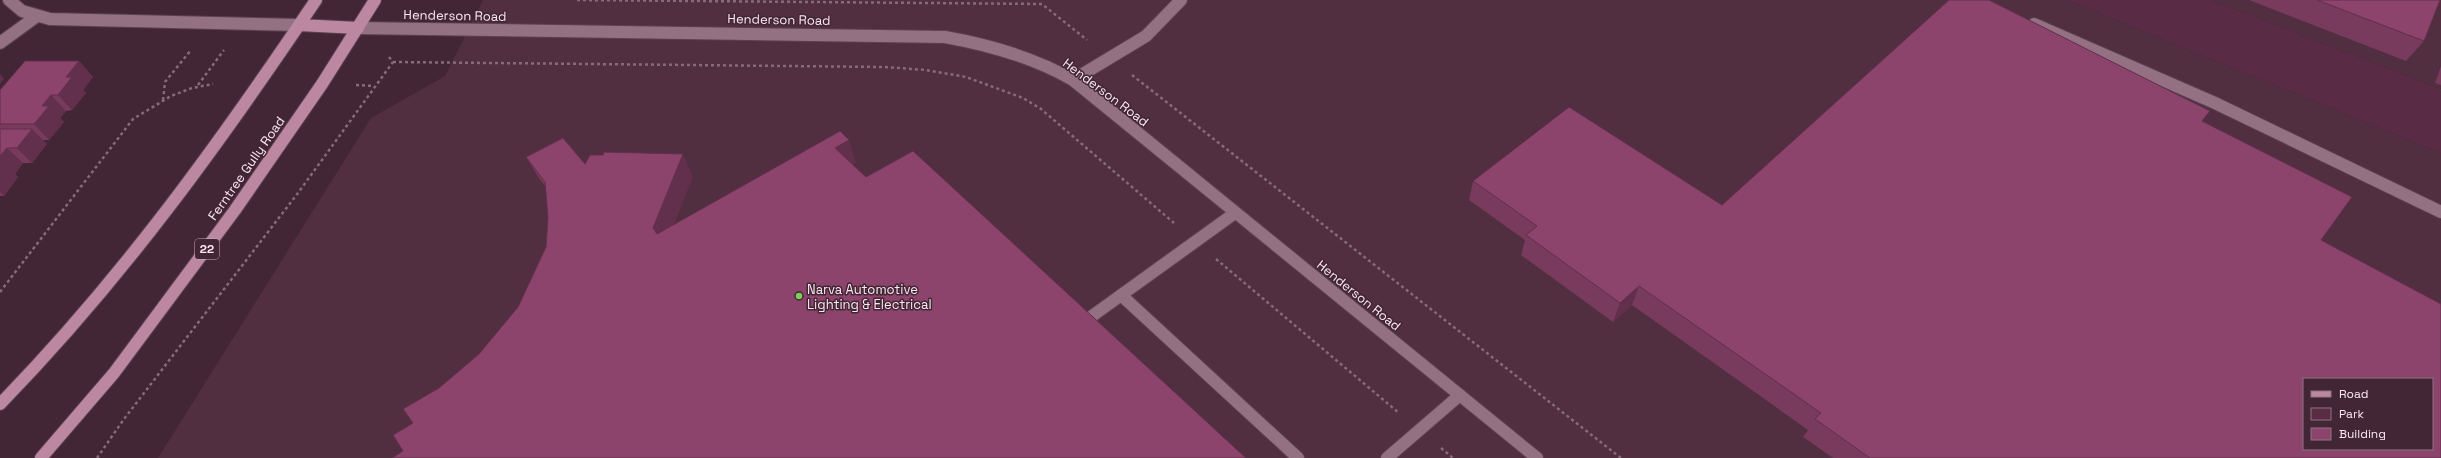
<svg xmlns="http://www.w3.org/2000/svg" width="2441" height="458" viewBox="0 0 2441 458" font-family="'Space Grotesk',sans-serif">
  <style>
    .built { fill: #512e40; fill-rule: evenodd }
    .green { fill: #5a2b45 }
    .lines { fill: none; stroke-linecap: round; stroke-linejoin: round }
    .minor-casing { stroke: #5b4250; stroke-width: 14 }
    .major-casing { stroke: #5b4250; stroke-width: 14 }
    .path { stroke: #856c79; stroke-width: 2.5; stroke-dasharray: 3 3; stroke-linecap: butt }
    .minor { stroke: #937182; stroke-width: 12 }
    .major { stroke: #bc87a1; stroke-width: 12 }
    .wall { fill: #783a5d }
    .shaded-wall { fill: #622f4c }
    .building { fill: #8c436c; stroke: #622f4c; fill-rule: evenodd }
    .poi-dot { fill: #7ad156; stroke: #432635; stroke-width: 1.5 }
    .labels { text-anchor: middle; stroke-width: 3; stroke-linejoin: round; paint-order: stroke }
    .shield { fill: #432635; stroke: #c4aeb9; stroke-width: 1 }
    .shield-label { font-size: 12px; font-weight: bold; fill: #fbe8f1 }
    .street-label { font-size: 13px; fill: #fbe8f1; stroke: #432635 }
    .poi-label { font-size: 13px; fill: #fbe8f1; stroke: #432635; text-anchor: start }
  </style>
  <rect width="100%" height="100%" fill="#432635"/>
  <path class="built" d="M 483,0 L 2067,0 L 2441,153 L 2441,458 L 158,458 L 371,118 L 445,76 ZM 2304,379 L 2432,379 L 2432,449 L 2304,449 Z
    M 2211,0 L 2441,0 L 2441,89 Z"/>
  <path class="green" d="M 2067,0 L 2211,0 L 2441,89 L 2441,153 Z"/>
  <g class="lines">
    <defs>
      <path id="minor" d="M 9,0 L 22,11 L 50,19 L 299,25
        M 2034,24 L 2215,103 L 2441,212
        M 358,28 L 945,37 C 990,45 1033,57 1073,80 L 1537,458
        M 0,43 L 37,16
        M 1073,80 L 1146,36 L 1181,0
        M 1121,295 L 1298,458
        M 1081,324 L 1235,213
        M 1387,458 L 1460,395"/>
      <path id="major" d="M 299,25 L 358,28
        M 0,404 C 122,279 219,144 316,0
        M 41,458 L 114,373 L 235,210 L 322,84 L 375,0"/>
    </defs>
    <use href="#minor" class="minor-casing"/>
    <use href="#major" class="major-casing"/>
    <path class="path" d="M 577,0 L 1042,4 L 1087,40
      M 393,62 L 885,67 L 926,70 L 966,77 L 1023,98 L 1041,109 L 1174,223
      M 1132,75 L 1621,458
      M 198,85 L 224,50
      M 356,85 L 374,86
      M 163,100 L 165,82 L 191,50
      M 1216,259 L 1399,413
      M 0,292 L 133,119 L 171,96 L 192,88 L 213,84
      M 1441,448 L 1453,458
      M 97,458 L 124,419 L 298,193 L 393,62 L 389,57"/>
    <use href="#minor" class="minor"/>
    <use href="#major" class="major"/>
  </g>
  <path class="wall" d="M 2249,0 L 2440,0 L 2424,41 L 2406,61 Z
    M 79,61 L 93,77 L 83,90 L 86,93 L 72,110 L 66,111 L 60,118 L 64,122 L 49,140 L 42,140 L 47,144 L 32,163 L 23,163 L 15,174 L 18,177 L 4,196 L 0,196 L 0,90 Z
    M 2441,66 L 2441,85 L 2435,83 Z
    M 2202,121 L 2321,240 L 2441,458 L 1833,458 L 1803,437 L 1808,430 L 1632,305 L 1613,322 L 1521,255 L 1525,240 L 1469,200 L 1473,181 L 1722,205 Z
    M 526,157 L 693,176 L 673,225 L 856,162 L 403,451 L 413,423 L 439,388 L 479,354 L 518,307 L 546,247 L 548,218 L 546,187 L 539,178 Z"/>
  <path class="shaded-wall" d="M 79,61 L 93,77 L 83,90 L 86,93 L 72,110 L 58,95 L 66,77 Z
    M 0,74 L 4,79 L 0,84 Z
    M 51,95 L 66,111 L 60,118 L 64,122 L 49,140 L 34,124 L 42,106 Z
    M 32,129 L 47,144 L 32,163 L 17,148 Z
    M 849,140 L 856,162 L 842,169 L 835,148 Z
    M 7,148 L 23,163 L 15,174 L 18,177 L 4,196 L 0,192 L 0,156 Z
    M 683,154 L 693,176 L 664,250 L 653,228 Z
    M 1639,286 L 1632,305 L 1613,322 L 1620,303 Z"/>
  <path class="building" d="M 1949,0 L 1989,0 L 2210,111 L 2202,121 L 2352,197 L 2321,240 L 2441,304 L 2441,458 L 1870,458 L 1815,419 L 1821,413 L 1639,286 L 1620,303 L 1526,235 L 1537,226 L 1473,181 L 1569,107 L 1722,205 ZM 2304,379 L 2432,379 L 2432,449 L 2304,449 Z
    M 2317,0 L 2440,0 L 2424,41 Z
    M 25,61 L 79,61 L 66,77 L 72,77 L 58,95 L 51,95 L 42,106 L 49,106 L 34,124 L 0,124 L 0,90 Z
    M 0,129 L 32,129 L 17,148 L 7,148 L 0,156 Z
    M 840,131 L 849,140 L 835,148 L 866,177 L 913,151 L 1246,458 L 392,458 L 403,451 L 393,435 L 413,423 L 403,409 L 439,388 L 479,354 L 518,307 L 546,247 L 548,218 L 545,182 L 526,157 L 563,138 L 585,164 L 590,155 L 603,155 L 604,152 L 683,154 L 653,228 L 657,234 Z"/>
  <circle class="poi-dot" cx="799" cy="296" r="4"/>
  <g class="labels">
    <rect class="shield" x="195" y="239" width="24" height="20" rx="3"/>
    <g class="shield-label">
      <text x="207" y="253">22</text>
    </g>
    <g class="street-label">
      <text transform="translate(455 15) rotate(1)" y="5">Henderson Road</text>
      <text transform="translate(779 19) rotate(1)" y="5">Henderson Road</text>
      <text transform="translate(1106 92) rotate(37)" y="5">Henderson Road</text>
      <text transform="translate(246 168) rotate(-55)" y="5">Ferntree Gully Road</text>
      <text transform="translate(1359 295) rotate(39)" y="5">Henderson Road</text>
    </g>
    <g class="poi-label">
      <text x="807" y="294">Narva Automotive<tspan x="807" dy="15">Lighting &amp; Electrical</tspan></text>
    </g>
  </g>
  <rect x="2303" y="378" width="130" height="72" fill="#432635" stroke="#8d7480"/>
  <rect x="2311" y="391" width="20" height="6" fill="#bc87a1" stroke="#8d7480"/>
  <text x="2339" y="398" font-size="12" fill="#fbe8f1">Road</text>
  <rect x="2311" y="408" width="20" height="12" fill="#5a2b45" stroke="#8d7480"/>
  <text x="2339" y="418" font-size="12" fill="#fbe8f1">Park</text>
  <rect x="2311" y="428" width="20" height="12" fill="#8c436c" stroke="#8d7480"/>
  <text x="2339" y="438" font-size="12" fill="#fbe8f1">Building</text>
</svg>
